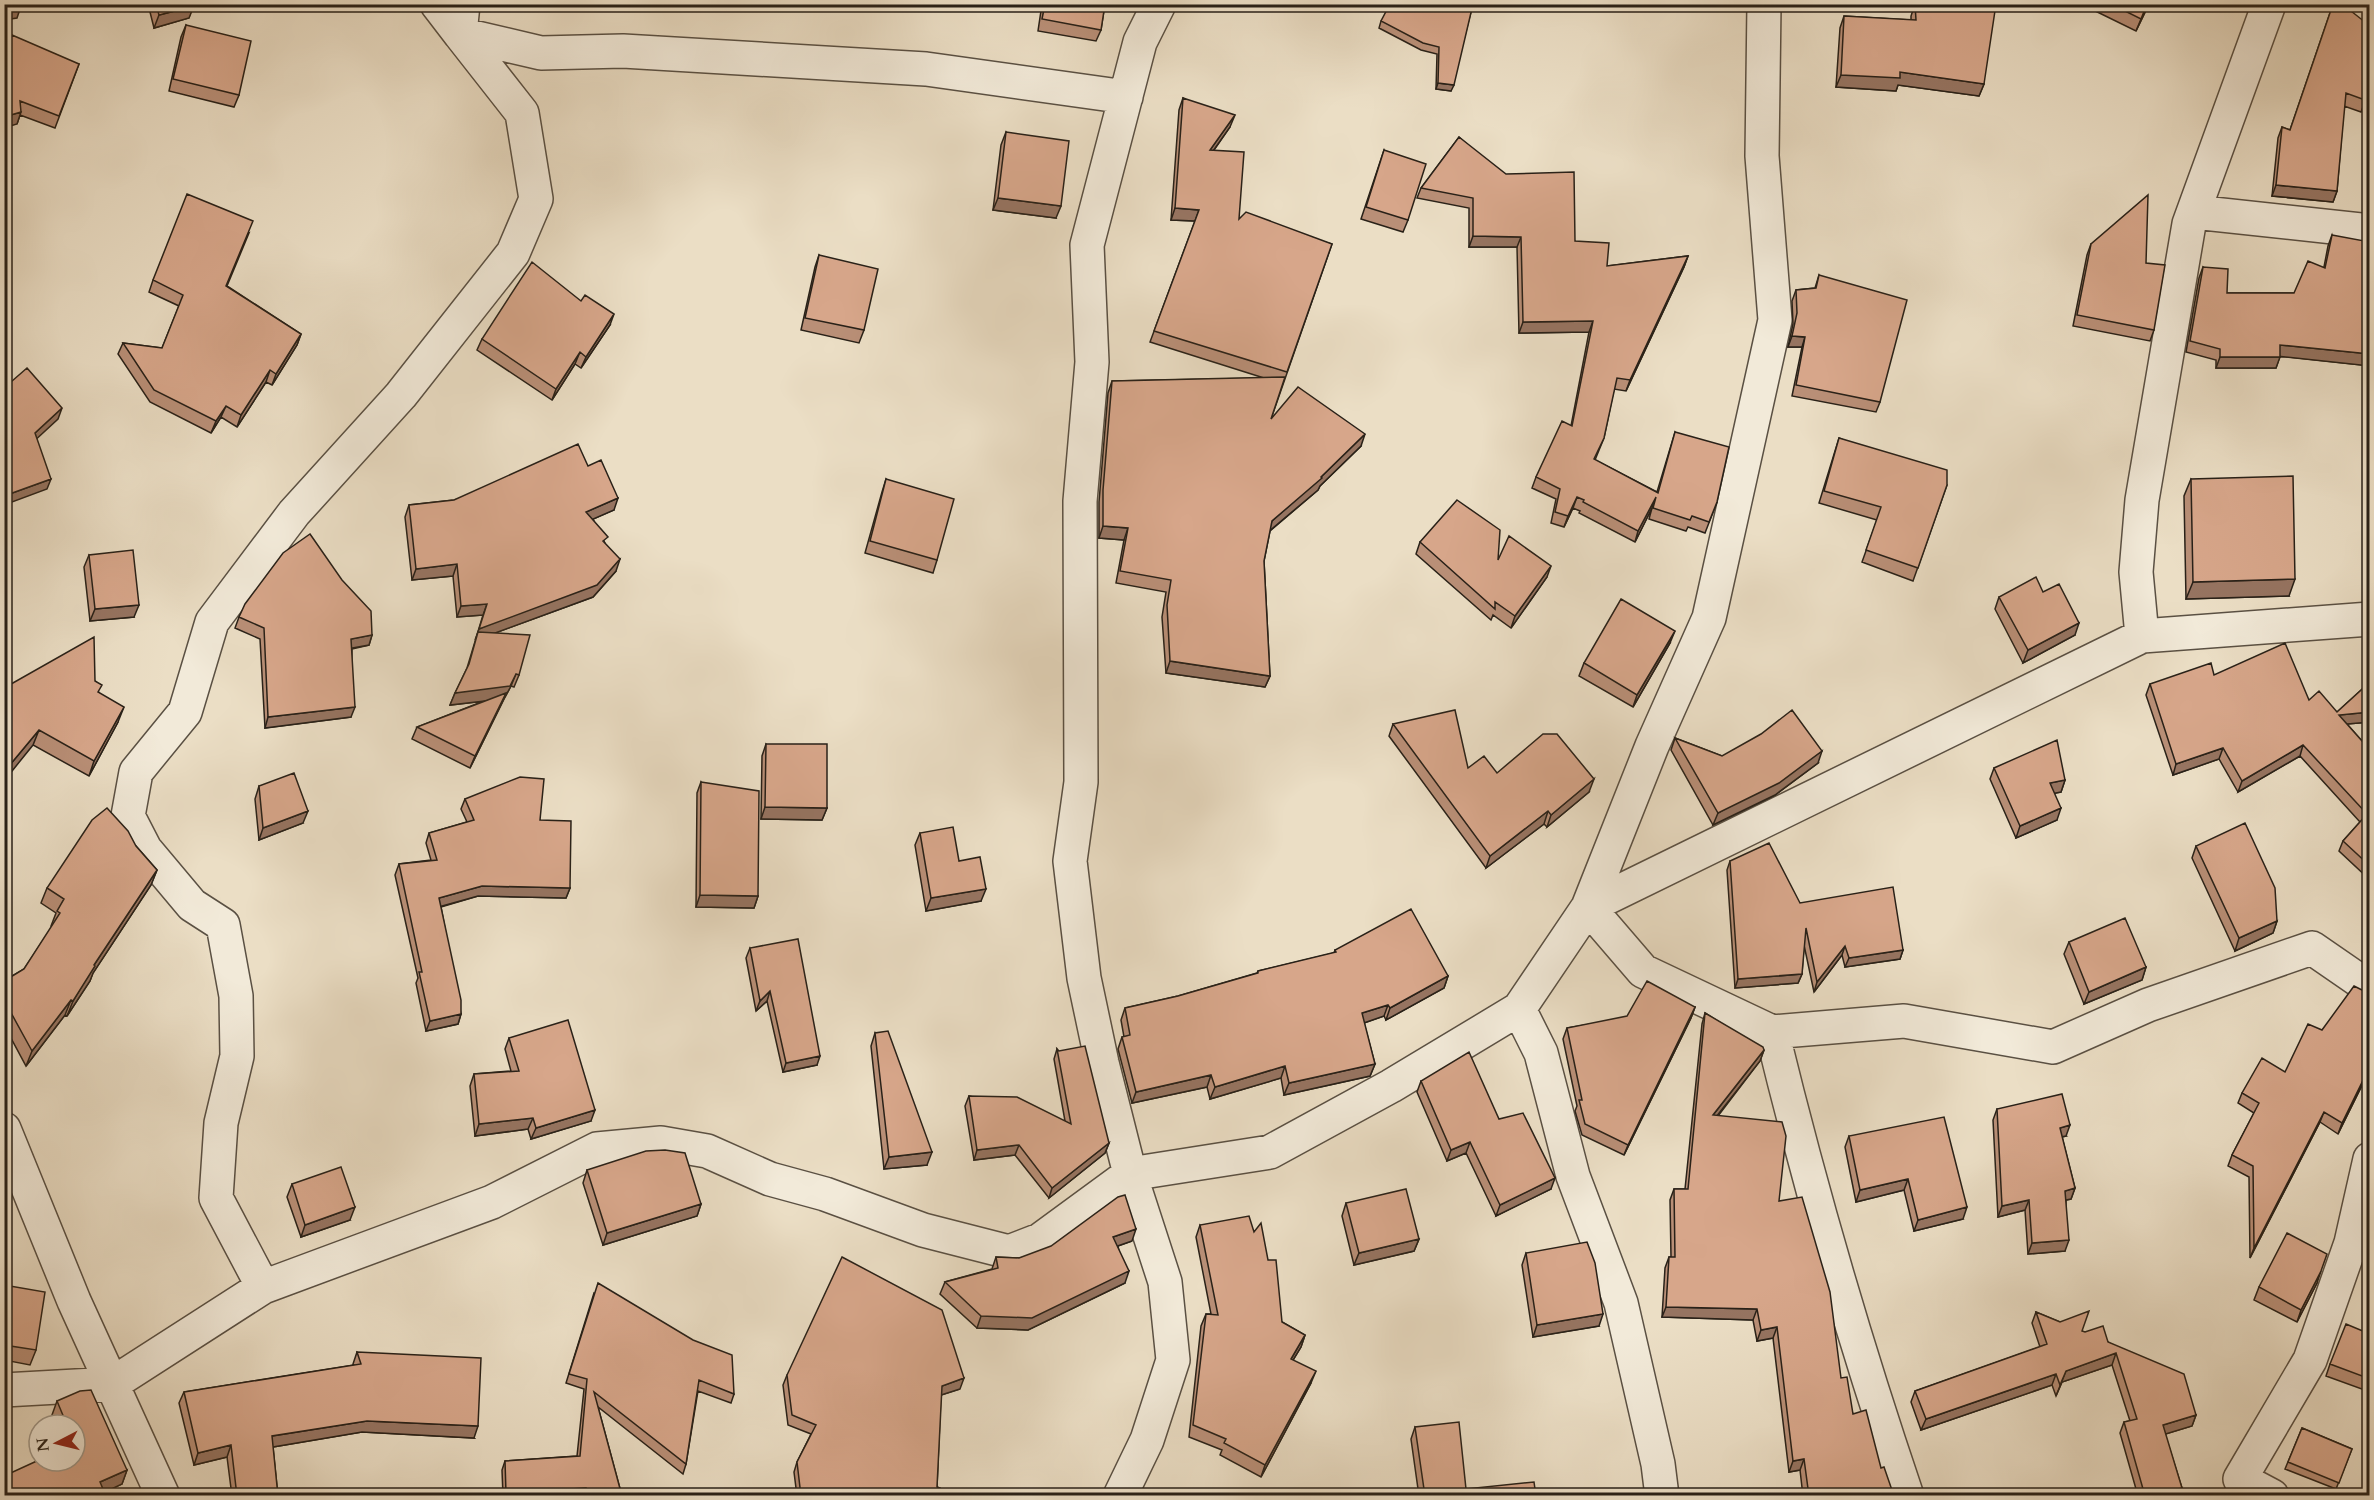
<svg xmlns="http://www.w3.org/2000/svg" width="2374" height="1500" viewBox="0 0 2374 1500" font-family="Cardo,serif">
  <style>
    .lines { fill: none; stroke-linecap: round; stroke-linejoin: round }
    .minor-casing { stroke: #5a5043; stroke-width: 36 }
    .minor { stroke: #f2ead9; stroke-width: 33 }
    .wall { fill: #b98f77; stroke: #292118; stroke-width: 1.5 }
    .shaded-wall { fill: #967461; stroke: #292118; stroke-width: 1.5 }
    .building { fill: #d7a68a; stroke: #292118; stroke-width: 1.5 }
  </style>
  <rect width="100%" height="100%" fill="#ebdec5"/>
  <filter id="stains"><feTurbulence type="fractalNoise" baseFrequency=".00333" numOctaves="4"/><feColorMatrix values="0 0 0 0 .2 0 0 0 0 .09 0 0 0 0 .02 0 0 0 .5 -.17"/></filter>
  <radialGradient id="worn" r=".72"><stop offset=".6" stop-color="#630" stop-opacity="0"/><stop offset="1" stop-color="#630" stop-opacity=".3"/></radialGradient>
  <g class="lines">
    <defs>
      <path id="minor" d="M 437,4 L 460,34 L 541,53 L 623,51 L 926,69 L 1126,97
        M 1764,4 L 1762,156 L 1775,320 L 1709,618 L 1652,746 L 1588,907 L 1643,971 L 1772,1032 L 1904,1021 L 2053,1047 L 2148,1005 L 2312,948 L 2370,988
        M 2194,212 L 2370,231
        M 2142,636 L 2136,572 L 2142,500 L 2189,224 L 2269,4
        M 1519,1009 L 1541,1053 L 1573,1176 L 1621,1303 L 1658,1464 L 1662,1496
        M 1772,1032 C 1810,1188 1855,1343 1907,1496
        M 4,1129 L 74,1301 L 163,1496
        M 2370,1159 L 2351,1243 L 2370,1245
        M 263,1287 L 216,1198 L 221,1123 L 237,1056 L 236,996 L 223,925 L 192,905 L 145,849 L 128,816 L 136,772 L 185,712 L 212,622 L 294,513 L 401,395 L 513,253 L 536,199 L 522,113 L 460,34 L 463,4
        M 4,1390 L 112,1384 L 263,1287 L 492,1202 L 597,1149 L 661,1143 L 707,1151 L 770,1179 L 825,1194 L 923,1230 L 1009,1252 L 1040,1240 L 1130,1174 L 1270,1152 L 1391,1086 L 1519,1009 L 1588,907 L 2142,636 L 2370,619
        M 1120,1496 L 1147,1440 L 1173,1360 L 1165,1282 L 1130,1174 L 1102,1063 L 1084,978 L 1070,861 L 1081,782 L 1080,501 L 1092,362 L 1087,245 L 1140,42 L 1159,4
        M 2272,1496 L 2240,1479 L 2310,1360 L 2351,1243"/>
    </defs>
    <use href="#minor" class="minor-casing"/>
    <use href="#minor" class="minor"/>
  </g>
  <path class="wall" d="M 148,4 L 193,4 L 189,18 L 154,28 Z
    M 1042,4 L 1105,4 L 1101,30 L 1096,41 L 1038,31 Z
    M 1438,4 L 1473,4 L 1451,91 L 1436,89 L 1437,54 L 1421,50 L 1379,28 L 1381,21 Z
    M 1915,4 L 1984,84 L 1979,96 L 1898,85 L 1896,91 L 1836,87 L 1840,28 L 1844,16 L 1911,20 L 1911,16 Z
    M 2081,4 L 2149,4 L 2136,31 Z
    M 2333,4 L 2370,88 L 2361,112 L 2344,106 L 2337,191 L 2333,202 L 2272,196 L 2278,138 L 2282,127 L 2290,130 Z
    M 186,25 L 239,95 L 234,107 L 169,91 L 181,37 Z
    M 4,53 L 79,64 L 55,128 L 20,115 L 17,124 Z
    M 1183,98 L 1230,127 L 1214,150 L 1239,219 L 1332,244 L 1271,419 L 1361,446 L 1320,486 L 1318,490 L 1270,531 L 1264,561 L 1270,676 L 1265,687 L 1166,673 L 1162,617 L 1166,592 L 1116,583 L 1124,540 L 1099,538 L 1099,502 L 1108,393 L 1112,381 L 1264,378 L 1150,342 L 1195,221 L 1171,220 L 1179,110 Z
    M 1006,132 L 1056,218 L 993,210 L 1001,145 Z
    M 1459,137 L 1575,241 L 1607,266 L 1688,256 L 1684,267 L 1626,391 L 1614,389 L 1604,438 L 1595,460 L 1657,492 L 1675,432 L 1717,502 L 1705,533 L 1688,527 L 1686,531 L 1649,519 L 1652,508 L 1635,542 L 1579,513 L 1580,511 L 1573,508 L 1564,527 L 1551,523 L 1556,499 L 1532,488 L 1536,477 L 1571,426 L 1589,332 L 1519,333 L 1517,247 L 1469,247 L 1469,208 L 1417,198 L 1421,188 Z
    M 1384,150 L 1408,220 L 1403,232 L 1361,219 Z
    M 249,233 L 227,286 L 301,334 L 297,345 L 272,385 L 266,382 L 237,427 L 221,417 L 211,433 L 150,402 L 118,354 L 123,343 L 162,348 L 179,306 L 149,292 L 153,280 Z
    M 2332,235 L 2370,366 L 2280,356 L 2276,368 L 2216,368 L 2216,360 L 2186,352 L 2199,278 L 2203,267 L 2227,293 L 2294,293 L 2324,267 L 2328,246 Z
    M 2091,244 L 2146,263 L 2154,330 L 2150,341 L 2073,326 L 2087,255 Z
    M 819,255 L 864,330 L 859,343 L 801,330 L 815,267 Z
    M 1819,275 L 1880,402 L 1876,412 L 1792,396 L 1802,347 L 1788,347 L 1793,324 L 1792,301 L 1796,290 L 1815,288 Z
    M 610,325 L 581,368 L 575,364 L 552,400 L 477,350 L 482,339 Z
    M 1839,438 L 1947,485 L 1913,581 L 1862,562 L 1877,520 L 1819,503 Z
    M 588,466 L 614,510 L 593,519 L 605,543 L 616,571 L 593,597 L 495,633 L 519,675 L 514,687 L 511,686 L 504,699 L 470,768 L 412,739 L 417,727 L 484,701 L 450,705 L 455,693 L 467,668 L 483,615 L 457,617 L 453,576 L 412,580 L 405,517 L 409,505 L 454,500 Z
    M 886,479 L 937,560 L 933,573 L 865,553 L 882,492 Z
    M 2191,479 L 2289,596 L 2186,599 L 2184,496 Z
    M 1420,542 L 1498,560 L 1547,577 L 1511,628 L 1493,615 L 1491,620 L 1416,554 Z
    M 89,555 L 134,617 L 90,621 L 84,567 Z
    M 2043,592 L 2075,635 L 2023,663 L 1995,609 L 1999,597 Z
    M 239,617 L 372,635 L 369,645 L 352,649 L 351,717 L 265,728 L 260,639 L 235,628 Z
    M 1670,643 L 1633,707 L 1579,676 L 1584,663 Z
    M 2214,675 L 2309,700 L 2337,712 L 2370,682 L 2370,722 L 2347,724 L 2370,750 L 2370,880 L 2339,851 L 2343,841 L 2360,822 L 2300,756 L 2238,792 L 2219,759 L 2173,775 L 2146,695 L 2150,684 Z
    M 95,681 L 99,693 L 118,722 L 89,776 L 33,745 L 4,688 Z
    M 1393,724 L 1468,768 L 1497,773 L 1589,792 L 1547,827 L 1544,824 L 1486,868 L 1389,736 Z
    M 1675,738 L 1722,756 L 1818,763 L 1775,795 L 1713,825 L 1671,750 Z
    M 766,744 L 827,808 L 822,820 L 761,819 L 762,756 Z
    M 1994,768 L 2065,780 L 2061,792 L 2054,793 L 2057,820 L 2016,838 L 1990,779 Z
    M 701,782 L 758,896 L 754,908 L 696,907 L 697,793 Z
    M 259,786 L 303,823 L 259,840 L 255,799 Z
    M 465,799 L 540,820 L 570,888 L 566,898 L 478,896 L 441,907 L 461,1014 L 458,1024 L 426,1031 L 416,983 L 418,978 L 395,875 L 399,864 L 431,860 L 426,843 L 429,833 L 467,822 L 461,809 Z
    M 920,833 L 959,861 L 981,901 L 926,911 L 915,845 Z
    M 136,846 L 157,870 L 151,885 L 93,973 L 90,981 L 67,1016 L 65,1015 L 26,1066 L 4,1025 L 4,981 L 24,969 L 52,927 L 51,926 L 56,913 L 41,903 L 47,888 Z
    M 2196,846 L 2277,921 L 2273,933 L 2235,951 L 2192,858 Z
    M 1730,861 L 1800,903 L 1903,950 L 1900,959 L 1845,967 L 1842,955 L 1814,992 L 1804,945 L 1802,974 L 1798,983 L 1735,988 L 1727,870 Z
    M 2069,942 L 2146,967 L 2142,980 L 2084,1004 L 2064,954 Z
    M 750,948 L 817,1065 L 783,1072 L 767,1001 L 756,1011 L 746,958 Z
    M 1335,950 L 1448,976 L 1444,988 L 1386,1020 L 1384,1016 L 1364,1023 L 1375,1064 L 1370,1076 L 1284,1095 L 1281,1078 L 1210,1099 L 1207,1087 L 1132,1103 L 1118,1049 L 1122,1037 L 1124,1037 L 1121,1020 L 1125,1008 L 1178,996 L 1257,973 L 1258,971 L 1334,953 Z
    M 2370,994 L 2370,1049 L 2367,1053 L 2370,1054 L 2370,1069 L 2338,1134 L 2320,1122 L 2250,1258 L 2249,1177 L 2228,1166 L 2232,1155 L 2254,1113 L 2238,1103 L 2242,1093 L 2285,1072 L 2322,1030 Z
    M 1695,1007 L 1691,1018 L 1624,1155 L 1582,1135 L 1575,1111 L 1577,1106 L 1563,1039 L 1567,1028 Z
    M 1705,1013 L 1764,1050 L 1760,1061 L 1718,1116 L 1779,1201 L 1853,1414 L 1881,1468 L 1894,1496 L 1803,1496 L 1800,1470 L 1789,1472 L 1773,1338 L 1757,1341 L 1753,1320 L 1662,1317 L 1665,1268 L 1669,1257 L 1671,1257 L 1670,1200 L 1674,1189 L 1685,1189 L 1702,1024 Z
    M 875,1033 L 927,1165 L 884,1169 L 871,1046 Z
    M 509,1038 L 591,1121 L 531,1139 L 528,1129 L 475,1136 L 470,1086 L 474,1074 L 511,1071 L 505,1049 Z
    M 1057,1049 L 1109,1143 L 1105,1153 L 1049,1198 L 1015,1155 L 974,1160 L 965,1106 L 969,1096 L 1065,1121 L 1054,1059 Z
    M 1421,1081 L 1499,1119 L 1551,1189 L 1496,1216 L 1466,1153 L 1447,1161 L 1417,1092 Z
    M 1997,1109 L 2066,1136 L 2062,1137 L 2075,1188 L 2071,1199 L 2066,1200 L 2065,1251 L 2028,1254 L 2025,1210 L 1998,1217 L 1993,1120 Z
    M 1849,1136 L 1963,1219 L 1914,1231 L 1904,1190 L 1856,1202 L 1845,1147 Z
    M 587,1170 L 701,1204 L 697,1216 L 603,1245 L 583,1183 Z
    M 292,1184 L 350,1220 L 301,1237 L 287,1197 Z
    M 1346,1203 L 1419,1239 L 1414,1251 L 1354,1265 L 1342,1216 Z
    M 1200,1225 L 1282,1322 L 1305,1335 L 1301,1347 L 1293,1360 L 1311,1383 L 1261,1477 L 1220,1455 L 1222,1450 L 1189,1437 L 1201,1326 L 1206,1314 L 1211,1314 L 1196,1237 Z
    M 1132,1241 L 1118,1246 L 1125,1283 L 1028,1330 L 977,1328 L 940,1294 L 945,1282 L 992,1269 L 996,1257 L 1019,1258 Z
    M 1526,1253 L 1599,1326 L 1533,1337 L 1522,1265 Z
    M 2317,1283 L 2297,1322 L 2254,1300 L 2259,1287 Z
    M 4,1285 L 36,1350 L 30,1365 L 4,1360 Z
    M 594,1293 L 734,1394 L 731,1403 L 698,1391 L 686,1464 L 683,1474 L 598,1407 L 622,1496 L 503,1496 L 502,1470 L 505,1461 L 577,1456 L 584,1389 L 566,1383 Z
    M 2036,1312 L 2108,1342 L 2196,1415 L 2192,1426 L 2165,1434 L 2182,1488 L 2179,1496 L 2138,1496 L 2120,1433 L 2124,1422 L 2130,1421 L 2112,1365 L 2062,1382 L 2056,1396 L 2052,1385 L 1921,1430 L 1911,1402 L 1915,1391 L 2040,1347 L 2032,1323 Z
    M 2370,1334 L 2370,1392 L 2326,1376 L 2330,1364 Z
    M 357,1352 L 474,1438 L 362,1432 L 273,1447 L 278,1496 L 232,1496 L 227,1457 L 194,1465 L 179,1403 L 184,1392 L 354,1365 L 353,1364 Z
    M 787,1375 L 960,1389 L 941,1395 L 937,1487 L 958,1496 L 797,1496 L 794,1472 L 797,1462 L 811,1434 L 788,1425 L 783,1385 Z
    M 57,1401 L 127,1470 L 122,1484 L 104,1492 L 75,1461 L 75,1425 L 56,1425 L 52,1415 Z
    M 1415,1427 L 1466,1489 L 1536,1496 L 1419,1496 L 1411,1439 Z
    M 2302,1428 L 2352,1449 L 2336,1489 L 2285,1469 Z"/>
  <path class="shaded-wall" d="M 2147,4 L 2149,4 L 2136,31 L 2141,19 Z
    M 21,6 L 17,18 L 4,20 L 4,9 Z
    M 194,6 L 189,18 L 154,28 L 159,15 Z
    M 1900,72 L 1984,84 L 1979,96 L 1898,85 L 1896,91 L 1836,87 L 1841,75 Z
    M 1438,83 L 1454,85 L 1451,91 L 1436,89 Z
    M 21,112 L 17,124 L 4,128 L 4,117 Z
    M 1235,115 L 1230,127 L 1206,161 L 1210,150 Z
    M 2276,185 L 2337,191 L 2333,202 L 2272,196 Z
    M 998,198 L 1061,206 L 1056,218 L 993,210 Z
    M 1175,208 L 1199,210 L 1195,221 L 1171,220 Z
    M 1473,236 L 1521,237 L 1517,247 L 1469,247 Z
    M 1688,256 L 1684,267 L 1626,391 L 1630,380 Z
    M 614,314 L 610,325 L 581,368 L 586,357 Z
    M 1593,321 L 1589,332 L 1519,333 L 1523,322 Z
    M 301,334 L 297,345 L 272,385 L 276,374 Z
    M 1792,336 L 1805,337 L 1802,347 L 1788,347 Z
    M 2280,345 L 2370,354 L 2370,366 L 2276,356 Z
    M 580,352 L 575,364 L 552,400 L 556,389 Z
    M 2220,357 L 2280,357 L 2276,368 L 2216,368 Z
    M 270,370 L 266,382 L 237,427 L 241,415 Z
    M 226,406 L 221,417 L 211,433 L 216,421 Z
    M 62,408 L 58,419 L 31,444 L 35,433 Z
    M 1365,434 L 1361,446 L 1320,486 L 1318,490 L 1267,533 L 1272,521 L 1321,477 Z
    M 51,479 L 47,489 L 4,505 L 4,496 Z
    M 1577,497 L 1573,508 L 1564,527 L 1568,516 Z
    M 1656,497 L 1652,508 L 1635,542 L 1638,531 Z
    M 618,498 L 614,510 L 582,524 L 586,512 Z
    M 1103,526 L 1128,528 L 1124,540 L 1099,538 Z
    M 620,559 L 616,571 L 593,597 L 476,640 L 478,632 L 475,640 L 479,629 Z
    M 457,564 L 453,576 L 412,580 L 416,569 Z
    M 1551,566 L 1547,577 L 1511,628 L 1515,616 Z
    M 2295,579 L 2289,596 L 2186,599 L 2193,582 Z
    M 487,604 L 483,615 L 457,617 L 461,606 Z
    M 139,605 L 134,617 L 90,621 L 95,609 Z
    M 2079,623 L 2075,635 L 2023,663 L 2028,650 Z
    M 1675,631 L 1670,643 L 1633,707 L 1637,695 Z
    M 372,635 L 369,645 L 347,649 L 351,639 Z
    M 1170,661 L 1270,676 L 1265,687 L 1166,673 Z
    M 516,674 L 511,686 L 504,699 L 470,768 L 475,756 L 503,699 L 450,705 L 455,693 Z
    M 124,707 L 118,722 L 89,776 L 94,761 Z
    M 355,707 L 351,717 L 265,728 L 268,717 Z
    M 2370,712 L 2370,722 L 2336,725 L 2339,715 Z
    M 39,730 L 33,745 L 4,781 L 4,772 Z
    M 2303,745 L 2300,756 L 2238,792 L 2242,781 Z
    M 2223,748 L 2219,759 L 2173,775 L 2176,764 Z
    M 1822,751 L 1818,763 L 1775,795 L 1713,825 L 1718,813 Z
    M 1594,779 L 1589,792 L 1547,827 L 1551,815 Z
    M 2065,780 L 2061,792 L 2046,795 L 2050,783 Z
    M 765,807 L 827,808 L 822,820 L 761,819 Z
    M 2061,808 L 2057,820 L 2016,838 L 2020,826 Z
    M 308,811 L 303,823 L 259,840 L 263,828 Z
    M 1548,811 L 1544,824 L 1486,868 L 1490,856 Z
    M 157,870 L 151,885 L 93,973 L 90,981 L 67,1016 L 73,1001 L 94,965 Z
    M 482,886 L 570,888 L 566,898 L 478,896 L 435,908 L 439,898 Z
    M 986,889 L 981,901 L 926,911 L 931,898 Z
    M 700,895 L 758,896 L 754,908 L 696,907 Z
    M 2277,921 L 2273,933 L 2235,951 L 2239,938 Z
    M 1845,946 L 1842,955 L 1814,992 L 1817,982 Z
    M 1903,950 L 1900,959 L 1845,967 L 1849,958 Z
    M 2146,967 L 2142,980 L 2084,1004 L 2089,992 Z
    M 1802,974 L 1798,983 L 1735,988 L 1738,979 Z
    M 1448,976 L 1444,988 L 1386,1020 L 1390,1008 Z
    M 770,991 L 767,1001 L 756,1011 L 760,1001 Z
    M 71,1000 L 65,1015 L 26,1066 L 32,1051 Z
    M 1388,1005 L 1384,1016 L 1358,1025 L 1362,1013 Z
    M 1695,1007 L 1691,1018 L 1624,1155 L 1628,1145 Z
    M 461,1014 L 458,1024 L 426,1031 L 430,1021 Z
    M 2370,1044 L 2370,1049 L 2360,1062 L 2364,1052 Z
    M 1764,1050 L 1760,1061 L 1709,1126 L 1713,1115 Z
    M 820,1056 L 817,1065 L 783,1072 L 786,1063 Z
    M 1375,1064 L 1370,1076 L 1284,1095 L 1289,1083 Z
    M 1285,1066 L 1281,1078 L 1210,1099 L 1215,1087 Z
    M 2370,1066 L 2370,1069 L 2338,1134 L 2342,1123 Z
    M 1211,1075 L 1207,1087 L 1132,1103 L 1136,1092 Z
    M 595,1110 L 591,1121 L 531,1139 L 536,1128 Z
    M 2324,1112 L 2320,1122 L 2250,1258 L 2254,1248 Z
    M 533,1118 L 528,1129 L 475,1136 L 479,1124 Z
    M 2070,1125 L 2066,1136 L 2056,1138 L 2060,1128 Z
    M 1470,1142 L 1466,1153 L 1447,1161 L 1451,1150 Z
    M 1109,1143 L 1105,1153 L 1049,1198 L 1052,1188 Z
    M 1019,1145 L 1015,1155 L 974,1160 L 977,1150 Z
    M 932,1152 L 927,1165 L 884,1169 L 889,1157 Z
    M 1555,1178 L 1551,1189 L 1496,1216 L 1500,1205 Z
    M 1908,1179 L 1904,1190 L 1856,1202 L 1860,1190 Z
    M 2075,1188 L 2071,1199 L 2061,1201 L 2065,1191 Z
    M 2029,1200 L 2025,1210 L 1998,1217 L 2002,1206 Z
    M 701,1204 L 697,1216 L 603,1245 L 607,1233 Z
    M 355,1207 L 350,1220 L 301,1237 L 305,1225 Z
    M 1967,1207 L 1963,1219 L 1914,1231 L 1918,1220 Z
    M 1136,1229 L 1132,1241 L 1109,1249 L 1113,1237 Z
    M 1419,1239 L 1414,1251 L 1354,1265 L 1359,1253 Z
    M 2069,1240 L 2065,1251 L 2028,1254 L 2032,1243 Z
    M 1129,1271 L 1125,1283 L 1028,1330 L 977,1328 L 981,1316 Z
    M 2321,1271 L 2317,1283 L 2297,1322 L 2301,1310 Z
    M 1666,1307 L 1757,1309 L 1753,1320 L 1662,1317 Z
    M 1603,1314 L 1599,1326 L 1533,1337 L 1537,1325 Z
    M 1777,1327 L 1773,1338 L 1757,1341 L 1761,1330 Z
    M 1305,1335 L 1301,1347 L 1287,1370 L 1291,1359 Z
    M 2116,1353 L 2112,1365 L 2062,1382 L 2056,1396 L 2066,1371 Z
    M 1316,1371 L 1311,1383 L 1261,1477 L 1265,1465 Z
    M 2056,1374 L 2052,1385 L 1921,1430 L 1926,1419 Z
    M 964,1378 L 960,1389 L 938,1396 L 942,1386 Z
    M 2196,1415 L 2192,1426 L 2159,1436 L 2163,1425 Z
    M 367,1421 L 478,1426 L 474,1438 L 362,1432 L 267,1448 L 272,1436 Z
    M 231,1445 L 227,1457 L 194,1465 L 198,1453 Z
    M 1804,1459 L 1800,1470 L 1789,1472 L 1793,1461 Z
    M 127,1470 L 122,1484 L 97,1496 L 100,1482 Z
    M 586,1488 L 584,1496 L 506,1496 L 506,1493 Z
    M 2182,1488 L 2179,1496 L 2154,1496 Z"/>
  <path class="building" d="M 4,4 L 21,4 L 21,6 L 4,9 Z
    M 156,4 L 193,4 L 194,6 L 159,15 Z
    M 1045,4 L 1105,4 L 1101,30 L 1042,19 Z
    M 1390,4 L 1437,4 L 1440,6 L 1440,4 L 1473,4 L 1454,85 L 1438,83 L 1439,47 L 1423,43 L 1381,21 Z
    M 1915,4 L 1996,4 L 1984,84 L 1900,72 L 1900,78 L 1841,75 L 1844,16 L 1916,20 Z
    M 2111,4 L 2147,4 L 2141,19 Z
    M 2333,4 L 2342,4 L 2370,26 L 2370,87 L 2365,100 L 2346,93 L 2337,191 L 2276,185 L 2282,127 L 2290,130 Z
    M 186,25 L 251,41 L 239,95 L 173,79 Z
    M 12,35 L 79,64 L 59,116 L 20,101 L 21,112 L 4,117 L 4,53 Z
    M 1183,98 L 1235,115 L 1210,150 L 1244,152 L 1239,219 L 1246,212 L 1332,244 L 1287,372 L 1154,331 L 1199,210 L 1175,208 Z
    M 1006,132 L 1069,141 L 1061,206 L 998,198 Z
    M 1459,137 L 1506,174 L 1574,172 L 1575,241 L 1609,243 L 1607,266 L 1688,256 L 1630,380 L 1617,378 L 1604,438 L 1594,459 L 1658,493 L 1675,432 L 1729,447 L 1717,502 L 1709,522 L 1692,516 L 1690,520 L 1653,508 L 1656,497 L 1638,531 L 1583,502 L 1584,500 L 1577,497 L 1568,516 L 1555,512 L 1560,489 L 1536,477 L 1562,421 L 1572,426 L 1593,321 L 1523,322 L 1521,237 L 1473,236 L 1473,198 L 1421,188 Z
    M 1384,150 L 1426,164 L 1408,220 L 1366,207 Z
    M 187,194 L 253,221 L 226,286 L 301,334 L 276,374 L 270,370 L 241,415 L 226,406 L 216,421 L 154,390 L 123,343 L 162,348 L 183,295 L 153,280 Z
    M 2148,195 L 2146,263 L 2165,265 L 2154,330 L 2077,315 L 2091,244 Z
    M 2332,235 L 2370,242 L 2370,354 L 2280,345 L 2280,357 L 2220,357 L 2220,349 L 2190,341 L 2203,267 L 2228,269 L 2227,293 L 2294,293 L 2308,261 L 2325,268 Z
    M 819,255 L 878,269 L 864,330 L 805,318 Z
    M 532,262 L 581,301 L 585,295 L 614,314 L 586,357 L 580,352 L 556,389 L 482,339 Z
    M 1819,275 L 1907,300 L 1880,402 L 1796,385 L 1805,337 L 1792,336 L 1797,313 L 1796,290 L 1816,288 Z
    M 27,368 L 62,408 L 35,433 L 51,479 L 4,496 L 4,388 Z
    M 1285,377 L 1271,419 L 1298,387 L 1365,434 L 1321,477 L 1322,478 L 1272,521 L 1264,561 L 1270,676 L 1170,661 L 1167,605 L 1171,580 L 1120,571 L 1128,528 L 1103,526 L 1103,490 L 1112,381 Z
    M 1839,438 L 1947,470 L 1947,485 L 1918,568 L 1866,550 L 1881,507 L 1824,491 Z
    M 578,444 L 588,466 L 601,460 L 618,498 L 586,512 L 608,537 L 603,541 L 620,559 L 597,585 L 479,629 L 487,604 L 461,606 L 457,564 L 416,569 L 409,505 L 454,500 Z
    M 2293,476 L 2295,579 L 2193,582 L 2191,479 Z
    M 886,479 L 954,499 L 937,560 L 870,541 Z
    M 1457,500 L 1500,530 L 1498,560 L 1509,536 L 1551,566 L 1515,616 L 1495,602 L 1495,609 L 1420,542 Z
    M 310,534 L 342,580 L 371,611 L 372,635 L 351,639 L 355,707 L 268,717 L 264,628 L 239,617 L 245,604 L 283,553 Z
    M 133,550 L 139,605 L 95,609 L 89,555 Z
    M 2036,577 L 2043,592 L 2059,584 L 2079,623 L 2028,650 L 1999,597 Z
    M 1621,599 L 1675,631 L 1637,695 L 1584,663 Z
    M 478,632 L 530,635 L 519,675 L 516,674 L 510,686 L 455,693 L 469,664 Z
    M 94,637 L 95,681 L 102,685 L 98,692 L 124,707 L 94,761 L 39,730 L 4,772 L 4,688 Z
    M 2285,643 L 2309,700 L 2319,691 L 2337,712 L 2370,682 L 2370,712 L 2339,715 L 2370,750 L 2370,866 L 2343,841 L 2367,814 L 2303,745 L 2242,781 L 2223,748 L 2176,764 L 2150,684 L 2211,663 L 2214,675 Z
    M 506,693 L 475,756 L 417,727 Z
    M 1455,710 L 1468,768 L 1484,756 L 1497,773 L 1543,734 L 1557,734 L 1594,779 L 1551,815 L 1548,811 L 1490,856 L 1393,724 Z
    M 1792,710 L 1822,751 L 1779,783 L 1718,813 L 1675,738 L 1722,756 L 1761,734 Z
    M 2057,740 L 2065,780 L 2050,783 L 2061,808 L 2020,826 L 1994,768 Z
    M 766,744 L 827,744 L 827,808 L 765,807 Z
    M 294,773 L 308,811 L 263,828 L 259,786 Z
    M 520,777 L 544,779 L 540,820 L 571,821 L 570,888 L 482,886 L 439,898 L 461,1000 L 461,1014 L 430,1021 L 419,972 L 422,972 L 399,864 L 437,860 L 429,833 L 474,820 L 465,799 Z
    M 701,782 L 759,791 L 758,896 L 700,895 Z
    M 107,808 L 128,831 L 136,846 L 157,870 L 94,965 L 95,966 L 73,1001 L 71,1000 L 32,1051 L 4,1000 L 4,981 L 24,969 L 60,913 L 57,911 L 64,899 L 47,888 L 92,820 Z
    M 2245,823 L 2275,888 L 2277,921 L 2239,938 L 2196,846 Z
    M 953,827 L 959,861 L 980,857 L 986,889 L 931,898 L 920,833 Z
    M 1769,843 L 1800,903 L 1893,887 L 1903,950 L 1849,958 L 1845,946 L 1817,982 L 1806,928 L 1802,974 L 1738,979 L 1730,861 Z
    M 1411,909 L 1448,976 L 1390,1008 L 1388,1005 L 1362,1013 L 1375,1064 L 1289,1083 L 1285,1066 L 1215,1087 L 1211,1075 L 1136,1092 L 1122,1037 L 1130,1035 L 1125,1008 L 1178,996 L 1258,973 L 1258,971 L 1336,952 L 1335,950 Z
    M 2125,918 L 2146,967 L 2089,992 L 2069,942 Z
    M 798,939 L 820,1056 L 786,1063 L 770,991 L 760,1001 L 750,948 Z
    M 1647,981 L 1695,1007 L 1628,1145 L 1585,1124 L 1579,1100 L 1582,1100 L 1567,1028 L 1627,1016 Z
    M 2354,986 L 2370,994 L 2370,1044 L 2364,1052 L 2370,1054 L 2370,1066 L 2342,1123 L 2324,1112 L 2254,1248 L 2253,1166 L 2232,1155 L 2259,1103 L 2242,1093 L 2262,1058 L 2285,1072 L 2308,1024 L 2322,1030 Z
    M 1705,1013 L 1763,1047 L 1764,1050 L 1713,1115 L 1782,1122 L 1786,1136 L 1779,1201 L 1802,1197 L 1830,1292 L 1841,1378 L 1847,1377 L 1853,1414 L 1866,1410 L 1881,1468 L 1884,1467 L 1894,1496 L 1809,1496 L 1804,1459 L 1793,1461 L 1777,1327 L 1761,1330 L 1757,1309 L 1666,1307 L 1669,1257 L 1675,1257 L 1674,1189 L 1688,1189 Z
    M 568,1020 L 595,1110 L 536,1128 L 533,1118 L 479,1124 L 474,1074 L 519,1071 L 509,1038 Z
    M 888,1031 L 932,1152 L 889,1157 L 875,1033 Z
    M 1085,1046 L 1109,1143 L 1052,1188 L 1019,1145 L 977,1150 L 969,1096 L 1017,1097 L 1071,1124 L 1057,1049 L 1059,1051 Z
    M 1469,1052 L 1499,1119 L 1523,1113 L 1555,1178 L 1500,1205 L 1470,1142 L 1451,1150 L 1421,1081 Z
    M 2062,1094 L 2070,1125 L 2060,1128 L 2075,1188 L 2065,1191 L 2069,1240 L 2032,1243 L 2029,1200 L 2002,1206 L 1997,1109 Z
    M 1944,1117 L 1967,1207 L 1918,1220 L 1908,1179 L 1860,1190 L 1849,1136 Z
    M 665,1150 L 685,1153 L 701,1204 L 607,1233 L 587,1170 L 646,1151 Z
    M 341,1167 L 355,1207 L 305,1225 L 292,1184 Z
    M 1406,1189 L 1419,1239 L 1359,1253 L 1346,1203 Z
    M 1125,1195 L 1136,1229 L 1113,1237 L 1129,1271 L 1032,1318 L 981,1316 L 945,1282 L 998,1268 L 996,1257 L 1019,1258 L 1051,1246 L 1118,1197 Z
    M 1249,1216 L 1254,1232 L 1261,1223 L 1268,1260 L 1276,1260 L 1282,1322 L 1305,1335 L 1291,1359 L 1316,1371 L 1265,1465 L 1224,1443 L 1226,1439 L 1193,1425 L 1206,1314 L 1218,1315 L 1200,1225 Z
    M 2287,1233 L 2327,1254 L 2321,1271 L 2301,1310 L 2259,1287 Z
    M 1587,1242 L 1595,1263 L 1603,1314 L 1537,1325 L 1526,1253 Z
    M 842,1257 L 942,1310 L 964,1378 L 942,1386 L 937,1487 L 958,1496 L 801,1496 L 797,1462 L 816,1425 L 792,1415 L 787,1375 Z
    M 598,1283 L 693,1340 L 732,1355 L 734,1394 L 699,1380 L 686,1464 L 594,1392 L 622,1496 L 598,1496 L 586,1488 L 506,1493 L 505,1461 L 580,1456 L 587,1379 L 569,1374 Z
    M 4,1285 L 45,1292 L 36,1350 L 4,1345 Z
    M 2089,1311 L 2082,1331 L 2085,1332 L 2103,1326 L 2108,1342 L 2184,1374 L 2196,1415 L 2163,1425 L 2182,1488 L 2154,1496 L 2145,1496 L 2124,1422 L 2137,1419 L 2116,1353 L 2066,1371 L 2060,1385 L 2056,1374 L 1926,1419 L 1915,1391 L 2047,1344 L 2036,1312 L 2060,1322 Z
    M 2346,1324 L 2370,1334 L 2370,1379 L 2330,1364 Z
    M 357,1352 L 481,1358 L 478,1426 L 367,1421 L 272,1436 L 278,1496 L 237,1496 L 231,1445 L 198,1453 L 184,1392 L 361,1364 Z
    M 91,1390 L 127,1470 L 100,1482 L 106,1496 L 4,1496 L 4,1476 L 39,1460 L 39,1461 L 75,1461 L 75,1425 L 67,1425 L 57,1401 L 80,1391 Z
    M 1459,1422 L 1466,1489 L 1534,1482 L 1536,1496 L 1425,1496 L 1415,1427 Z
    M 2302,1428 L 2352,1449 L 2339,1483 L 2288,1462 Z"/>
  <rect width="2374" height="1500" fill="none" stroke="#ebdec5" stroke-width="24"/>
  <rect x="6" y="6" width="2362" height="1488" fill="none" stroke="#292118" stroke-width="3"/>
  <rect x="12" y="12" width="2350" height="1476" fill="none" stroke="#292118" stroke-width="1.5"/>
  <g transform="translate(57 1443) rotate(263)"><circle r="28" fill="#f2ead9" stroke="#a29a8c" stroke-width="1.5"/>
  <path d="M0-4.5L10 22L0 15L-10 22Z" fill="#8f2418"/>
  <text y="-9" font-size="16" font-weight="bold" text-anchor="middle" fill="#292118">N</text>
  </g>
  <rect width="100%" height="100%" filter="url(#stains)"/>
  <rect width="100%" height="100%" fill="url(#worn)"/>
</svg>
